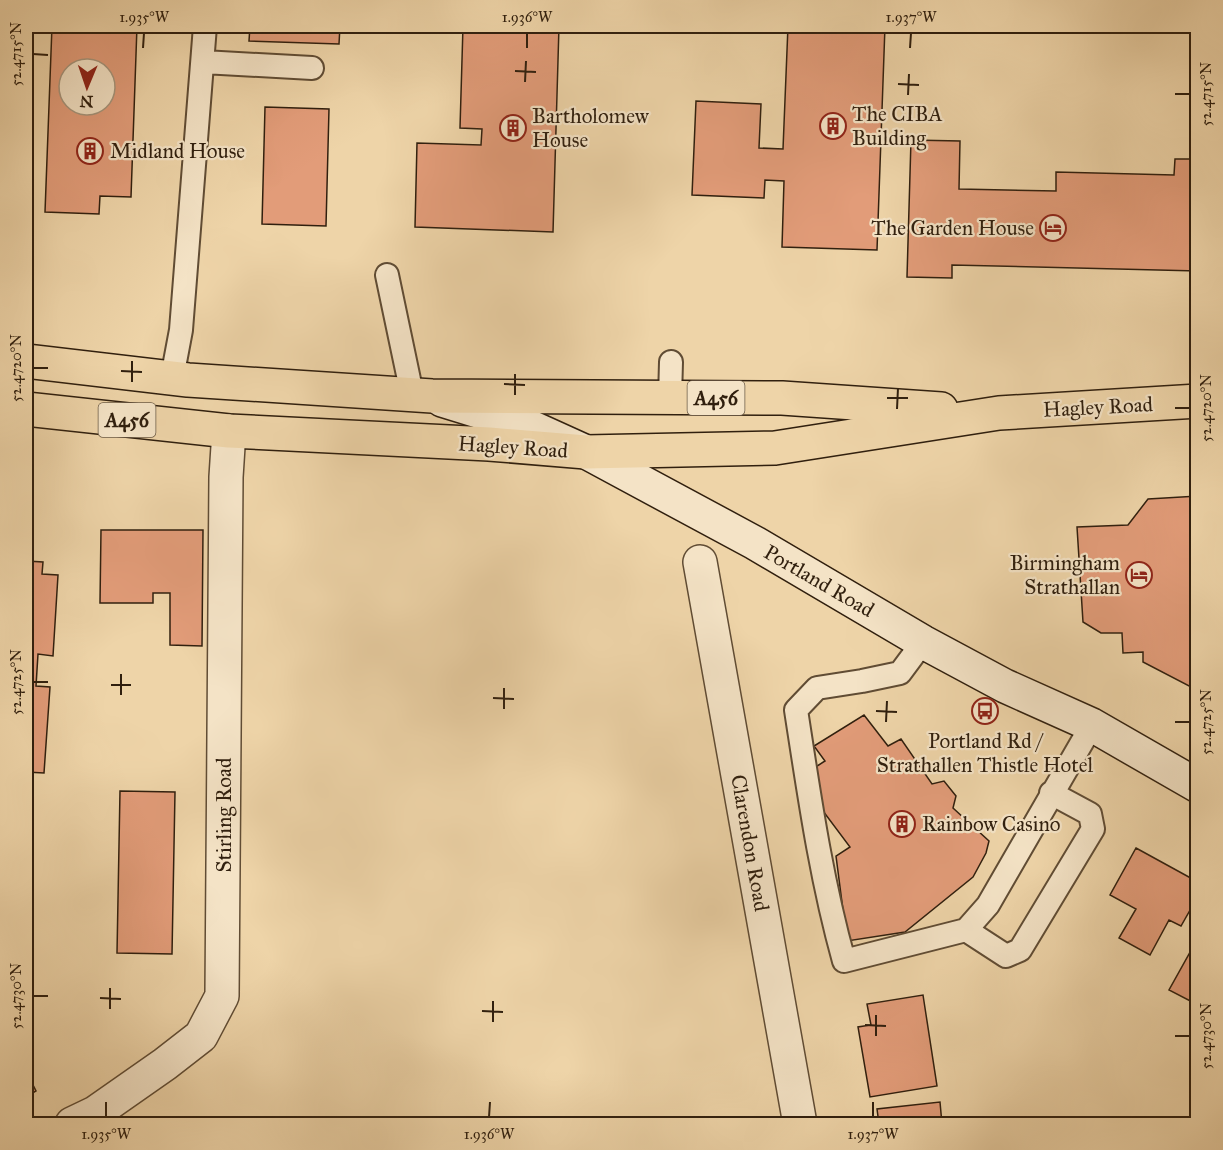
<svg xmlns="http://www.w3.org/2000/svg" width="1223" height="1150" viewBox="0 0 1223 1150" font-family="'IM FELL Great Primer',serif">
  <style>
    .building { fill: #e29c79; stroke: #301f0e; stroke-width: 1.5; fill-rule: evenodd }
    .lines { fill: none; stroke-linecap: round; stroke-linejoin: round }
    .lane-casing { stroke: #604c34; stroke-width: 26 }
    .street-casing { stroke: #604c34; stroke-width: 36 }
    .secondary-casing { stroke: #301f0e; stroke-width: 36 }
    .highway-casing { stroke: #301f0e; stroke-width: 36 }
    .lane { stroke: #f4e3c6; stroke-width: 22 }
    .street { stroke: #f4e3c6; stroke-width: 33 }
    .secondary { stroke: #f4e3c6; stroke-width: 33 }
    .highway { stroke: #eed4a8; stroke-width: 33 }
    .ticks { fill: none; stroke: #301f0e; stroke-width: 2 }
    .labels { text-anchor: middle; stroke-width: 4.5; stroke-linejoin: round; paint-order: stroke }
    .shield { fill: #f4e3c6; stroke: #6b5a45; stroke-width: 1.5 }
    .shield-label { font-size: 20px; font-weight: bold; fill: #301f0e }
    .poi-label { font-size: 21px; fill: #301f0e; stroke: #f4e3c6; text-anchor: start }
    .street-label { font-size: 21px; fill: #301f0e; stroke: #f4e3c6 }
    .neatline { fill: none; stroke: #301f0e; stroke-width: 2 }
    .ticks-label { font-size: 15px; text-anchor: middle; fill: #301f0e }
  </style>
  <rect width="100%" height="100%" fill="#eed4a8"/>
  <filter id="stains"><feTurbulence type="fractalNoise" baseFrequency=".00333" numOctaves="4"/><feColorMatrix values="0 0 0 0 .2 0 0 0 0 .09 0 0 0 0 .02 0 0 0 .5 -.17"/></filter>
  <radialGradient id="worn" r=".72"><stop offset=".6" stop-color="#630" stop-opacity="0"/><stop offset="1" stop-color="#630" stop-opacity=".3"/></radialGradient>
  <path class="building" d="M 52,26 L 137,26 L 131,197 L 100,196 L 99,214 L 45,212 ZM 69,69 L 105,69 L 105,105 L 69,105 Z
    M 250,26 L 340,26 L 339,44 L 249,41 Z
    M 463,26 L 559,26 L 553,232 L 415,227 L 417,143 L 481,145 L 482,129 L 460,128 Z
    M 788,26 L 885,26 L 877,250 L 782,247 L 784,181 L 765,180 L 764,198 L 692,195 L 696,101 L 761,104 L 759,148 L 783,149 Z
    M 265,107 L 329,109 L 326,226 L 262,224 Z
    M 911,140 L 960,141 L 959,189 L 1056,191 L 1056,172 L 1174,175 L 1175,159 L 1198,159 L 1198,271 L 952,265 L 952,278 L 907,277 Z
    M 1198,496 L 1198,685 L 1191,687 L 1143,662 L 1143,652 L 1123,653 L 1122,633 L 1101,633 L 1083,622 L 1077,527 L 1128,525 L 1148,499 Z
    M 101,530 L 203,530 L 202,646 L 170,645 L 170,593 L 153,593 L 153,603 L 100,603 Z
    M 26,561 L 43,562 L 42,574 L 58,575 L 53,656 L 38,654 L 36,686 L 50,687 L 44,773 L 26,772 Z
    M 864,715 L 888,746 L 901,739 L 932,784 L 944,781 L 956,796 L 953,808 L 989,841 L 986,853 L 973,877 L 905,932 L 847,941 L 836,856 L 850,847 L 817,803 L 814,768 L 825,761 L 814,746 Z
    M 120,791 L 175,792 L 172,954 L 117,953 Z
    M 1136,848 L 1198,882 L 1198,896 L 1181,926 L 1169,920 L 1150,955 L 1119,938 L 1136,909 L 1110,895 Z
    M 1198,938 L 1198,1005 L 1169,990 Z
    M 923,995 L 937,1086 L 870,1097 L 858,1027 L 871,1025 L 867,1004 Z
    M 26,1071 L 36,1091 L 26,1097 Z
    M 940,1102 L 942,1124 L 879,1124 L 877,1109 Z"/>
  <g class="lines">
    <defs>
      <path id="lane" d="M 203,62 L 312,68
        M 387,275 L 412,394
        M 172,378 L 181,330 L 205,26
        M 670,398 L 671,362
        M 923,642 L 900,673 L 862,681 L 817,688 L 796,710 C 809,794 821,879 844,961 L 966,930 L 988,905 L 1092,725
        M 966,930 L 1006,956 L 1020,950 L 1093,829 L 1090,814 L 1051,793"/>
      <path id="street" d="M 700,562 L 800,1124
        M 72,1124 L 95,1113 L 165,1064 L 201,1036 L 222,996 L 226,477 L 229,431"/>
      <path id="secondary" d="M 442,400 L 533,428 L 586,452 L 755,543 L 923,642 L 1005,686 L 1092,725 L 1198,786"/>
      <path id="highway" d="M 26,361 L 188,380 L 432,396 L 782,398 L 941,409
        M 26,409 L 229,431 L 489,444 L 586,452 L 775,448 L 999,413 L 1198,401"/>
    </defs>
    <use href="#lane" class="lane-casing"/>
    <use href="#street" class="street-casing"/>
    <use href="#secondary" class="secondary-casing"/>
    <use href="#highway" class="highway-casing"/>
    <use href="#lane" class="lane"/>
    <use href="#street" class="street"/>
    <use href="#secondary" class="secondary"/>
    <use href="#highway" class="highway"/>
  </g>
  <path class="ticks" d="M 143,48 L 144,33M 527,48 L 527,33M 910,48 L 911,33M 33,54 L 48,55M 515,71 L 536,72M 525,82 L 526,61M 898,84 L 919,85M 1175,94 L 1190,94M 908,95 L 909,74M 33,368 L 48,368M 121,371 L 142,372M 132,382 L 132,361M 504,384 L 525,385M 515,395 L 515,374M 887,398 L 908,398M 1175,408 L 1190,408M 897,409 L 898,388M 33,682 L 48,682M 111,685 L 131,685M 121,695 L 121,674M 493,698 L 514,699M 504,709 L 504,688M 876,711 L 897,712M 886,722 L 887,701M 1175,722 L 1190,722M 33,996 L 48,996M 100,998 L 121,999M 110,1009 L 110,988M 482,1011 L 503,1012M 493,1022 L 493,1001M 865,1025 L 886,1026M 876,1036 L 876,1015M 1175,1036 L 1190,1036M 106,1117 L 106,1102M 489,1117 L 490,1102M 873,1117 L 873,1102"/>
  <defs>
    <symbol id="building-ring" viewBox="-11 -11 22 22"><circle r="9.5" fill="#f4e3c6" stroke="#8f2418" stroke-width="1.5"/><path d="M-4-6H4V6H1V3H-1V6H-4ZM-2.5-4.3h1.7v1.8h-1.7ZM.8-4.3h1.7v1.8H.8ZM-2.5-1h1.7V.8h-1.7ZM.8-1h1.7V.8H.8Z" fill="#8f2418"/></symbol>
    <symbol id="hotel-ring" viewBox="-11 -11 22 22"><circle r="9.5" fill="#f4e3c6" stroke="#8f2418" stroke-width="1.5"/><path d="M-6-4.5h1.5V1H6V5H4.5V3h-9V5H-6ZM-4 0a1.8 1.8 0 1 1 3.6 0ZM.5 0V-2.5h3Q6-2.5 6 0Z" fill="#8f2418"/></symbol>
    <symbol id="bus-ring" viewBox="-11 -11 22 22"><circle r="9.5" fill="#f4e3c6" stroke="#8f2418" stroke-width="1.5"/><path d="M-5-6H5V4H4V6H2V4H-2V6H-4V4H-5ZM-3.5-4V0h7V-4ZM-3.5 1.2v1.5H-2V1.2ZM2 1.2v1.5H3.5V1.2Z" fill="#8f2418"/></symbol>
  </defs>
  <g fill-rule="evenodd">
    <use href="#building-ring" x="818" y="111" width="30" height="30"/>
    <use href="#building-ring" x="498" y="113" width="30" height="30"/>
    <use href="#building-ring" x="75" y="136" width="30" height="30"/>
    <use href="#hotel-ring" x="1038" y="213" width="30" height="30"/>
    <use href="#hotel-ring" x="1124" y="560" width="30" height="30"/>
    <use href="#bus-ring" x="970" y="696" width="30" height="30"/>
    <use href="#building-ring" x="887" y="809" width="30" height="30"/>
  </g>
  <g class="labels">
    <g class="shield">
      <rect x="687.5" y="381" width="57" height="34" rx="4.5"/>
      <rect x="98.5" y="403" width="57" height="34" rx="4.5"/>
    </g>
    <g class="shield-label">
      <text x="716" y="405">A456</text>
      <text x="127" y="427">A456</text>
    </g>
    <g class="poi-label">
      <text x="852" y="121">The CIBA<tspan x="852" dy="24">Building</tspan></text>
      <text x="532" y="123">Bartholomew<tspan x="532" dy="24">House</tspan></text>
      <text x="110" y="158">Midland House</text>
      <text x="1034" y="235" text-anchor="end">The Garden House</text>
      <text x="1120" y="570" text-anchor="end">Birmingham<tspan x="1120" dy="24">Strathallan</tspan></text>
      <text x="985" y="748" text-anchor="middle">Portland Rd /<tspan x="985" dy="24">Strathallen Thistle Hotel</tspan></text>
      <text x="922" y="831">Rainbow Casino</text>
    </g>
    <g class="street-label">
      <text transform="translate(1098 407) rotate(-3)" y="7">Hagley Road</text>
      <text transform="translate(513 447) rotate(4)" y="7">Hagley Road</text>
      <text transform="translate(819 581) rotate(30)" y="7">Portland Road</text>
      <text transform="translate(224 815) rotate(-90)" y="7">Stirling Road</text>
      <text transform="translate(750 843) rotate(80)" y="7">Clarendon Road</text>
    </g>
  </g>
  <rect width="1223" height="1150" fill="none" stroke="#eed4a8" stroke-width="66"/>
  <g transform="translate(87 87) rotate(182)"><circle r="28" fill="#f4e3c6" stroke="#a6957c" stroke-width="1.5"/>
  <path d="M0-4.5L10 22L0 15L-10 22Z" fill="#8f2418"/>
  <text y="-9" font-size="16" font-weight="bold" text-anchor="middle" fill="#301f0e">N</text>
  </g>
  <rect x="33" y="33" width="1157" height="1084" class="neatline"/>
  <g class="ticks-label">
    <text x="144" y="22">1.935°W</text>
    <text x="527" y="22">1.936°W</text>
    <text x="911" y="22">1.937°W</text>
    <text transform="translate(16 54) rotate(-90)" y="5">52.4715°N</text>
    <text transform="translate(1206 94) rotate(-90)" y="5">52.4715°N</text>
    <text transform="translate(16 368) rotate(-90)" y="5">52.4720°N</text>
    <text transform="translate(1206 408) rotate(-90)" y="5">52.4720°N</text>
    <text transform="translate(16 682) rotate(-90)" y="5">52.4725°N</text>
    <text transform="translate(1206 722) rotate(-90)" y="5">52.4725°N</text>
    <text transform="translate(16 996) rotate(-90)" y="5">52.4730°N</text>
    <text transform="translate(1206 1036) rotate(-90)" y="5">52.4730°N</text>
    <text x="106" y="1139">1.935°W</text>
    <text x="489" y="1139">1.936°W</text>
    <text x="873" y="1139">1.937°W</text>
  </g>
  <rect width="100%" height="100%" filter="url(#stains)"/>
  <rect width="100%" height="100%" fill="url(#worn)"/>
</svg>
